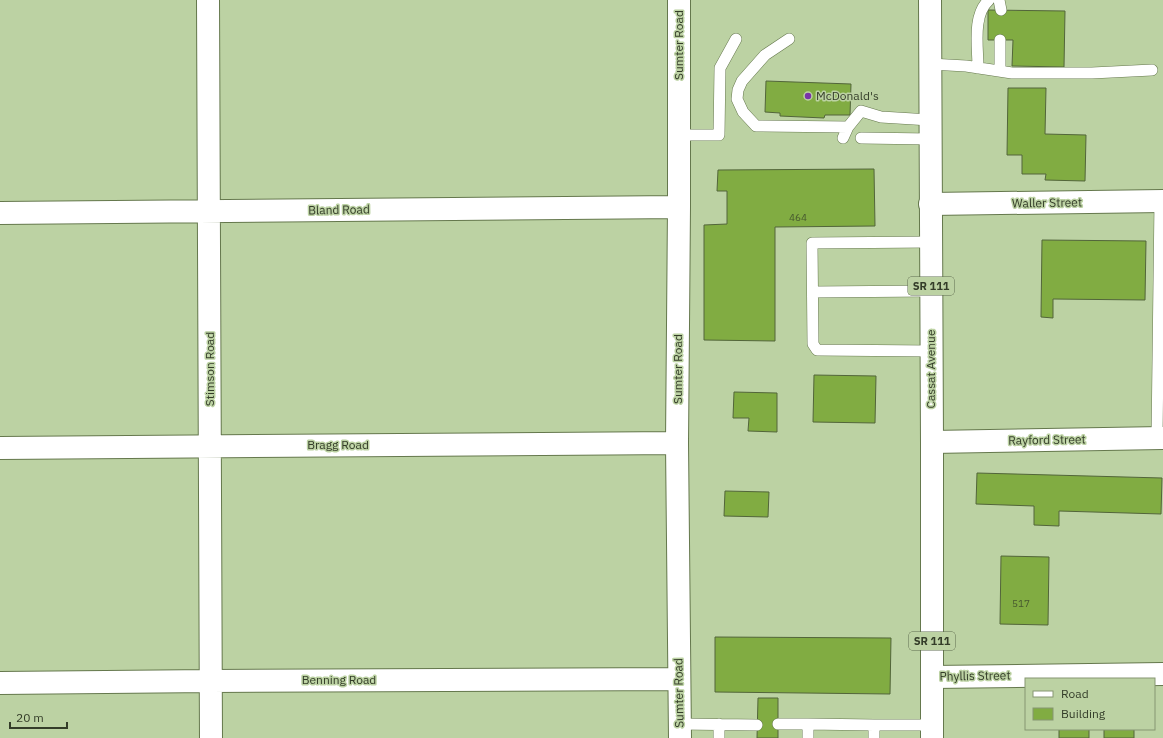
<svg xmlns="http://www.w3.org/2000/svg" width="1163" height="738" viewBox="0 0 1163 738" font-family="'IBM Plex Sans',sans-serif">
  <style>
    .building { fill: #81ac42; stroke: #52653a }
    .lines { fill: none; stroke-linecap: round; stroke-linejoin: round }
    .service-casing { stroke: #65784d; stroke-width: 12 }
    .minor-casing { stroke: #65784d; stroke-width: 24 }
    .primary-casing { stroke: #65784d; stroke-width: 24 }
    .service { stroke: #fff; stroke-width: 11 }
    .minor { stroke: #fff; stroke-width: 22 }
    .primary { stroke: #fff; stroke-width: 22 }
    .poi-dot { fill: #7934a8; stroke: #bcd2a3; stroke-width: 1.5 }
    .labels { text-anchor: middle; stroke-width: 3; stroke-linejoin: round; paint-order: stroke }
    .number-label { font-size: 10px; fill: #47592f }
    .shield { fill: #bcd2a3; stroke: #5d6a4e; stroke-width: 1 }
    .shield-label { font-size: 11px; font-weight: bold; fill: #343d29 }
    .street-label { font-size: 12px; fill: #343d29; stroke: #bcd2a3 }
    .poi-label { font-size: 12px; fill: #343d29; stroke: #bcd2a3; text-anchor: start }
  </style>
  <rect width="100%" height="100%" fill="#bcd2a3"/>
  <path class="building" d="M 988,10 L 1065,11 L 1064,67 L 1012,66 L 1013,40 L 988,40 Z
    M 766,81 L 851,84 L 850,115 L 825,115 L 824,118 L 780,116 L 780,113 L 765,112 Z
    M 1008,88 L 1046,88 L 1045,134 L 1086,135 L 1085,181 L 1045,180 L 1046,174 L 1022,174 L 1022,155 L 1007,155 Z
    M 874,169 L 875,226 L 775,227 L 775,341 L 704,340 L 704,225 L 727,224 L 727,191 L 717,191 L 718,170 Z
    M 1042,240 L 1146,241 L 1145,300 L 1053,299 L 1053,318 L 1041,317 Z
    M 814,375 L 876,376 L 875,423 L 813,422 Z
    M 734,392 L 777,393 L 777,432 L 748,431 L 749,418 L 733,418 Z
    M 977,473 L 1162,478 L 1161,514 L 1059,511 L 1059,526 L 1034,525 L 1034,506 L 976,504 Z
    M 725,491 L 769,492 L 768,517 L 724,516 Z
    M 1001,556 L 1049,557 L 1048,625 L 1000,624 Z
    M 715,637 L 891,638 L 890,694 L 715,692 Z
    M 758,698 L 778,698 L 778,738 L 757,738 Z
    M 1059,729 L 1089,729 L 1089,738 L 1059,738 Z
    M 1104,729 L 1134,729 L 1134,738 L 1104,738 Z"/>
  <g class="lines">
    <defs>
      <path id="service" d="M 999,0 L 1001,10
        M 789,39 L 765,55 L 742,81 L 738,90 L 737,99 L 743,112 L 756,126 L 848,127
        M 1000,40 L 1000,71
        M 930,64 L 966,66 L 1012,73 L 1092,73 L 1152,70
        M 978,68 C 978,47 972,15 989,0
        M 679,135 L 719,135 L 720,68 L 736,39
        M 843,138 L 848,127 L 861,111 L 881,117 L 930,120
        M 861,138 L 930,139
        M 931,242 L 812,243 L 813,344 L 817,350 L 931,351
        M 813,292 L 931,291
        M 1157,438 L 1160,201
        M 679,724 L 757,725
        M 719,724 L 719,738
        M 778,724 L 808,724
        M 808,738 L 808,724 L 874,725
        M 874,738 L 874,725 L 932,725"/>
      <path id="minor" d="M 208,0 L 211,738
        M 679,0 L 679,207 L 677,443 L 680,738
        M 930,204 L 1163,201
        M 0,213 L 679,207
        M 932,442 L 1163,438
        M 0,448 L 677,443
        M 932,677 L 1163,674
        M 0,683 L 211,681 L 679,679"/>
      <path id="primary" d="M 930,0 L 932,442 L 932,738"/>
    </defs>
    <use href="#service" class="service-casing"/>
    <use href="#minor" class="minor-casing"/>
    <use href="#primary" class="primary-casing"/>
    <use href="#service" class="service"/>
    <use href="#minor" class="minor"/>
    <use href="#primary" class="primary"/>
  </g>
  <circle class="poi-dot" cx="808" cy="96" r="4"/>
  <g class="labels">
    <g class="number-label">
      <text x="798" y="221">464</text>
      <text x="1021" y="607">517</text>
    </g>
    <g class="shield">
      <rect x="908" y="277" width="46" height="18" rx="3"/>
      <rect x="909" y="632" width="46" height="18" rx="3"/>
    </g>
    <g class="shield-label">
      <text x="931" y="290">SR 111</text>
      <text x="932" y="645">SR 111</text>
    </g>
    <g class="street-label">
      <text transform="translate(679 45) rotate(-90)" y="4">Sumter Road</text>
      <text transform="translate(1047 203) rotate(-1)" y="4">Waller Street</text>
      <text transform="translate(339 210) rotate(-1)" y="4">Bland Road</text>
      <text transform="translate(210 369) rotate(-90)" y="4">Stimson Road</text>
      <text transform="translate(678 369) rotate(-90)" y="4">Sumter Road</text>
      <text transform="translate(931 369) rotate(-90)" y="4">Cassat Avenue</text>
      <text transform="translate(1047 440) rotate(-1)" y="4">Rayford Street</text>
      <text x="338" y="449">Bragg Road</text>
      <text transform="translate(975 676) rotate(-1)" y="4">Phyllis Street</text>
      <text x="339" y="684">Benning Road</text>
      <text transform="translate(679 693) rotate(-91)" y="4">Sumter Road</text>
    </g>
    <g class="poi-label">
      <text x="816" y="100">McDonald's</text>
    </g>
  </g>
  <rect x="1025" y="678" width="130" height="52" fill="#bcd2a3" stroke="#869672"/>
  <rect x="1033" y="691" width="20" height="6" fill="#ffffff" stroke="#869672"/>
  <text x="1061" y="698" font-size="12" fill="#343d29">Road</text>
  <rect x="1033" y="708" width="20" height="12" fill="#81ac42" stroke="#869672"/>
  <text x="1061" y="718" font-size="12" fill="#343d29">Building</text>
  <path d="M10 722v6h57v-6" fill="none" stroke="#343d29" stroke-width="2"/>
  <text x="16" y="722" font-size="12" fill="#343d29" stroke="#bcd2a3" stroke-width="3" paint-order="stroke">20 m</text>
</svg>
